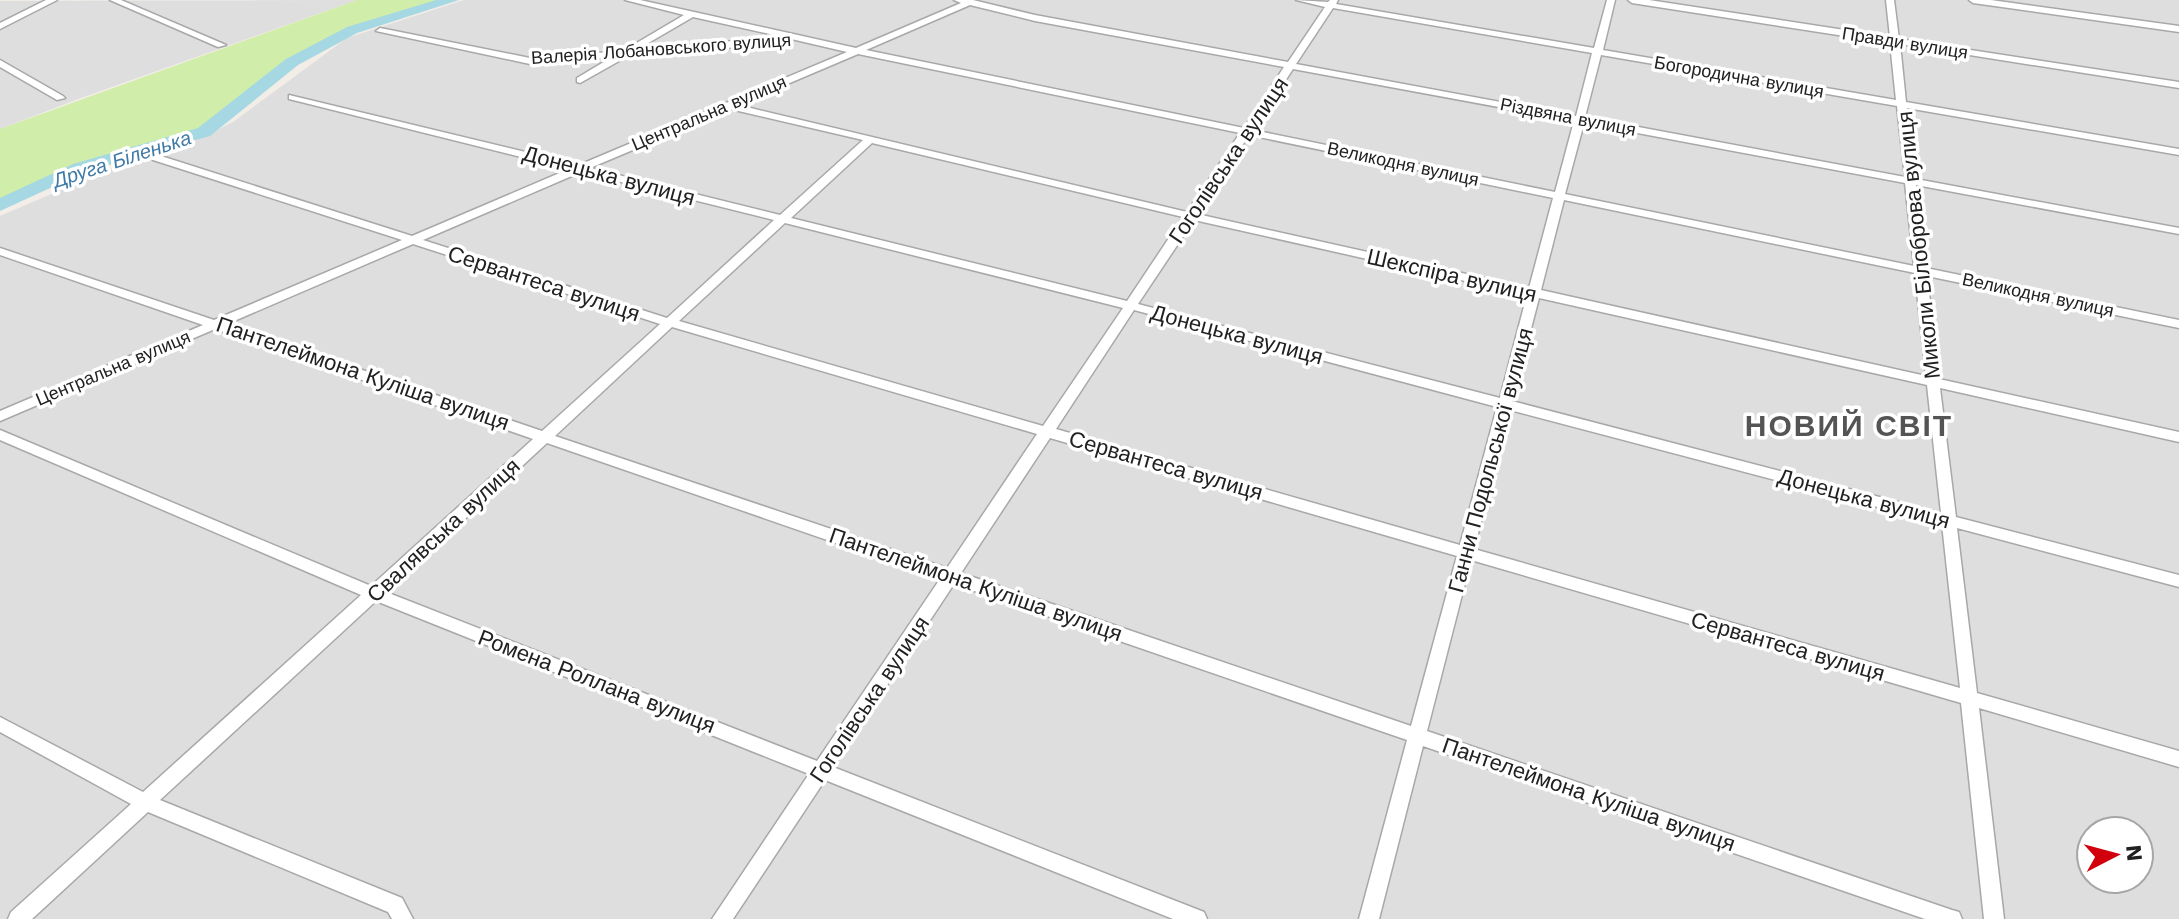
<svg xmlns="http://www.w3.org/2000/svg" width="2179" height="919" viewBox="0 0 2179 919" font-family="'Work Sans',sans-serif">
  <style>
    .residential { fill: #dfdede; fill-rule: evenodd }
    .grass { fill: #d0eeaa }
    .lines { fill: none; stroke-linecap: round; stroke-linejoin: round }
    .river { fill: #a5d8e2; fill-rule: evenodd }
    .street-casing { stroke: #a8a8a8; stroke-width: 3 }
    .street { fill: #fff; fill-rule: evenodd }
    .labels { text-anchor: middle; stroke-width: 7; stroke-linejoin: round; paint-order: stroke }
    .far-street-label { font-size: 18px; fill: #212121; stroke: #fff }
    .far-water-label { font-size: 20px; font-style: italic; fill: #407aa7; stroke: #fff }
    .street-label { font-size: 22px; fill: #212121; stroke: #fff }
    .district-label { font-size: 30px; font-weight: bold; letter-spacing: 2px; fill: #545454; stroke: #fff }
  </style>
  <rect width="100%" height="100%" fill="#f2ede7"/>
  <path class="residential" d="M 357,0 L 78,99 L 0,129 L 0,1 Z
    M 464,0 L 2179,0 L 2179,919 L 0,919 L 0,216 L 117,166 L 179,149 L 233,122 L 347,38 ZM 2091,831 L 2139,831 L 2139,879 L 2091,879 Z"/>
  <path class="grass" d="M 357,0 L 452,0 L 352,30 L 292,62 L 204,132 L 79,168 L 0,205 L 0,129 Z"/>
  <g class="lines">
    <path class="river" d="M 436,0 L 459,0 L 357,33 L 298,65 L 210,136 L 85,172 L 0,211 L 0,198 L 73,164 L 198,128 L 286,59 L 347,27 Z"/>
    <defs>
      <path id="street" d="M 46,0 L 57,0 L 0,29 L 0,23 Z
        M 110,0 L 121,0 L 226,45 L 218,47 Z
        M 625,0 L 640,0 L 856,48 L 961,3 L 954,0 L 973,0 L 1035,15 L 1288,62 L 1325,7 L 1296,0 L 1328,2 L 1330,0 L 1338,0 L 1336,4 L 1594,48 L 1607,0 L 1615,0 L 1603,50 L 1896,100 L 1890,43 L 1632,3 L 1628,0 L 1649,0 L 1890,37 L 1886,0 L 1894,0 L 1899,39 L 2179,82 L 2179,88 L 1900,44 L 1906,102 L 2179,149 L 2179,155 L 1907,108 L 1916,179 L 2179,228 L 2179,234 L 1916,185 L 1926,268 L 2179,320 L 2179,328 L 1927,276 L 1939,379 L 2179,432 L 2179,442 L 1940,388 L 1956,517 L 2179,575 L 2179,587 L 1957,528 L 1977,693 L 2179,751 L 2179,767 L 1979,708 L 2004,919 L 1984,919 L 1961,703 L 1471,560 L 1427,731 L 1952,910 L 1959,912 L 1962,919 L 1925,919 L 1423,746 L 1379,919 L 1359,919 L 1407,740 L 954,584 L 833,767 L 1204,912 L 1207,919 L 1173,919 L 825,780 L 733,919 L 712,919 L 809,774 L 376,601 L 160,800 L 402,898 L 413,919 L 392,919 L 388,912 L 148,812 L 32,919 L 8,919 L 11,912 L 131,804 L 0,732 L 0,717 L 143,792 L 361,595 L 0,440 L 0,430 L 371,586 L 533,439 L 215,329 L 0,421 L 0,411 L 203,325 L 0,255 L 0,248 L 214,320 L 402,240 L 153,160 L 153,156 L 161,156 L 412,236 L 569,169 L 289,99 L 289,95 L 579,165 L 847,52 L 787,38 L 787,42 L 784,43 L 628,56 L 580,83 L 577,82 L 577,78 L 612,57 L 530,64 L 376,31 L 380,28 L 530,58 L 623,51 L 684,15 ZM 970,5 L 1035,21 L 1284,67 L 1244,128 L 866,50 ZM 1333,8 L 1592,53 L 1576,116 L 1296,64 ZM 693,17 L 783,37 L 638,49 ZM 858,54 L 1240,133 L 1187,212 L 738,105 ZM 1601,55 L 1897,106 L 1905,177 L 1585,117 ZM 1293,69 L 1574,121 L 1555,192 L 1253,130 ZM 730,109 L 863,140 L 780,215 L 590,168 ZM 1584,123 L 1905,183 L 1914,266 L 1565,194 ZM 1249,135 L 1553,198 L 1529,288 L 1197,214 ZM 872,143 L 1183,217 L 1127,301 L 791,218 ZM 581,172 L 774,220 L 667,318 L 423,240 ZM 1564,200 L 1915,273 L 1926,376 L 1541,290 ZM 1194,220 L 1527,295 L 1500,398 L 1138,304 ZM 785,223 L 1123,308 L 1043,426 L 679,321 ZM 413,244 L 660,324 L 542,431 L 227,324 ZM 1539,298 L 1927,385 L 1941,513 L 1512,401 ZM 1134,310 L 1497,407 L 1460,545 L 1056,429 ZM 672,327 L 1037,434 L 947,568 L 555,436 ZM 1510,410 L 1942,524 L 1960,688 L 1474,549 ZM 1050,438 L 1457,556 L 1411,726 L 961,573 ZM 547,443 L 940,579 L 817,761 L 386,592 Z
        M 1969,0 L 1991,0 L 2179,26 L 2179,32 L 1973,3 Z
        M 0,60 L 63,96 L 65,98 L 57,100 L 0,67 Z"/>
    </defs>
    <use href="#street" class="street-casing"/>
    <use href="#street" class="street"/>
  </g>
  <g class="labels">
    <g class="far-street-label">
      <text transform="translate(1905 43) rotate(9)" y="6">Правди вулиця</text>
      <text transform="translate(661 49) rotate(-4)" y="6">Валерія Лобановського вулиця</text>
      <text transform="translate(1739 77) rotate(10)" y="6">Богородична вулиця</text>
      <text transform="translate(709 113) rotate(-23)" y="6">Центральна вулиця</text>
      <text transform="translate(1568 117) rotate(11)" y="6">Різдвяна вулиця</text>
      <text transform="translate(1403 164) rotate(12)" y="6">Великодня вулиця</text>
      <text transform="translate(2038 295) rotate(12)" y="6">Великодня вулиця</text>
      <text transform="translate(113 368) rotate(-23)" y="6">Центральна вулиця</text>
    </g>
    <g class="far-water-label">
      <text transform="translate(122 159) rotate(-18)" y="7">Друга Біленька</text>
    </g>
    <g class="street-label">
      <text transform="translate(1228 160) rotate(-56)" y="8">Гоголівська вулиця</text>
      <text transform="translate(609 175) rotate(15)" y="8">Донецька вулиця</text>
      <text transform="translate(1918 245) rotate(-96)" y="8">Миколи Білоброва вулиця</text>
      <text transform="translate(1452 275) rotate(13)" y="8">Шекспіра вулиця</text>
      <text transform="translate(544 283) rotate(18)" y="8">Сервантеса вулиця</text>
      <text transform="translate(1237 334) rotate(15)" y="8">Донецька вулиця</text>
      <text transform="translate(363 373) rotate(19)" y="8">Пантелеймона Куліша вулиця</text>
      <text transform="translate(1490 460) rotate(-75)" y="8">Ганни Подольської вулиця</text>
      <text transform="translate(1166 465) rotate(16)" y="8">Сервантеса вулиця</text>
      <text transform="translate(1864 498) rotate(15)" y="8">Донецька вулиця</text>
      <text transform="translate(443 530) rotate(-43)" y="8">Свалявська вулиця</text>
      <text transform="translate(976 584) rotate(19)" y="8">Пантелеймона Куліша вулиця</text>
      <text transform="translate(1788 646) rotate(16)" y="8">Сервантеса вулиця</text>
      <text transform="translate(597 681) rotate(21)" y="8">Ромена Роллана вулиця</text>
      <text transform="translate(869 699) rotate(-56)" y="8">Гоголівська вулиця</text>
      <text transform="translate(1589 794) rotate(19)" y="8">Пантелеймона Куліша вулиця</text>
    </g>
    <g class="district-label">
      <text x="1849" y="436">НОВИЙ СВІТ</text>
    </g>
  </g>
  <g transform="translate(2115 855) rotate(84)"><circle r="38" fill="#ffffff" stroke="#a6a6a6" stroke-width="2"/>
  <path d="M0-6L14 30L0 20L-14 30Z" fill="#d2000d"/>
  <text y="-12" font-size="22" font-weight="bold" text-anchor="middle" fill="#212121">N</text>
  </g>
</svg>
